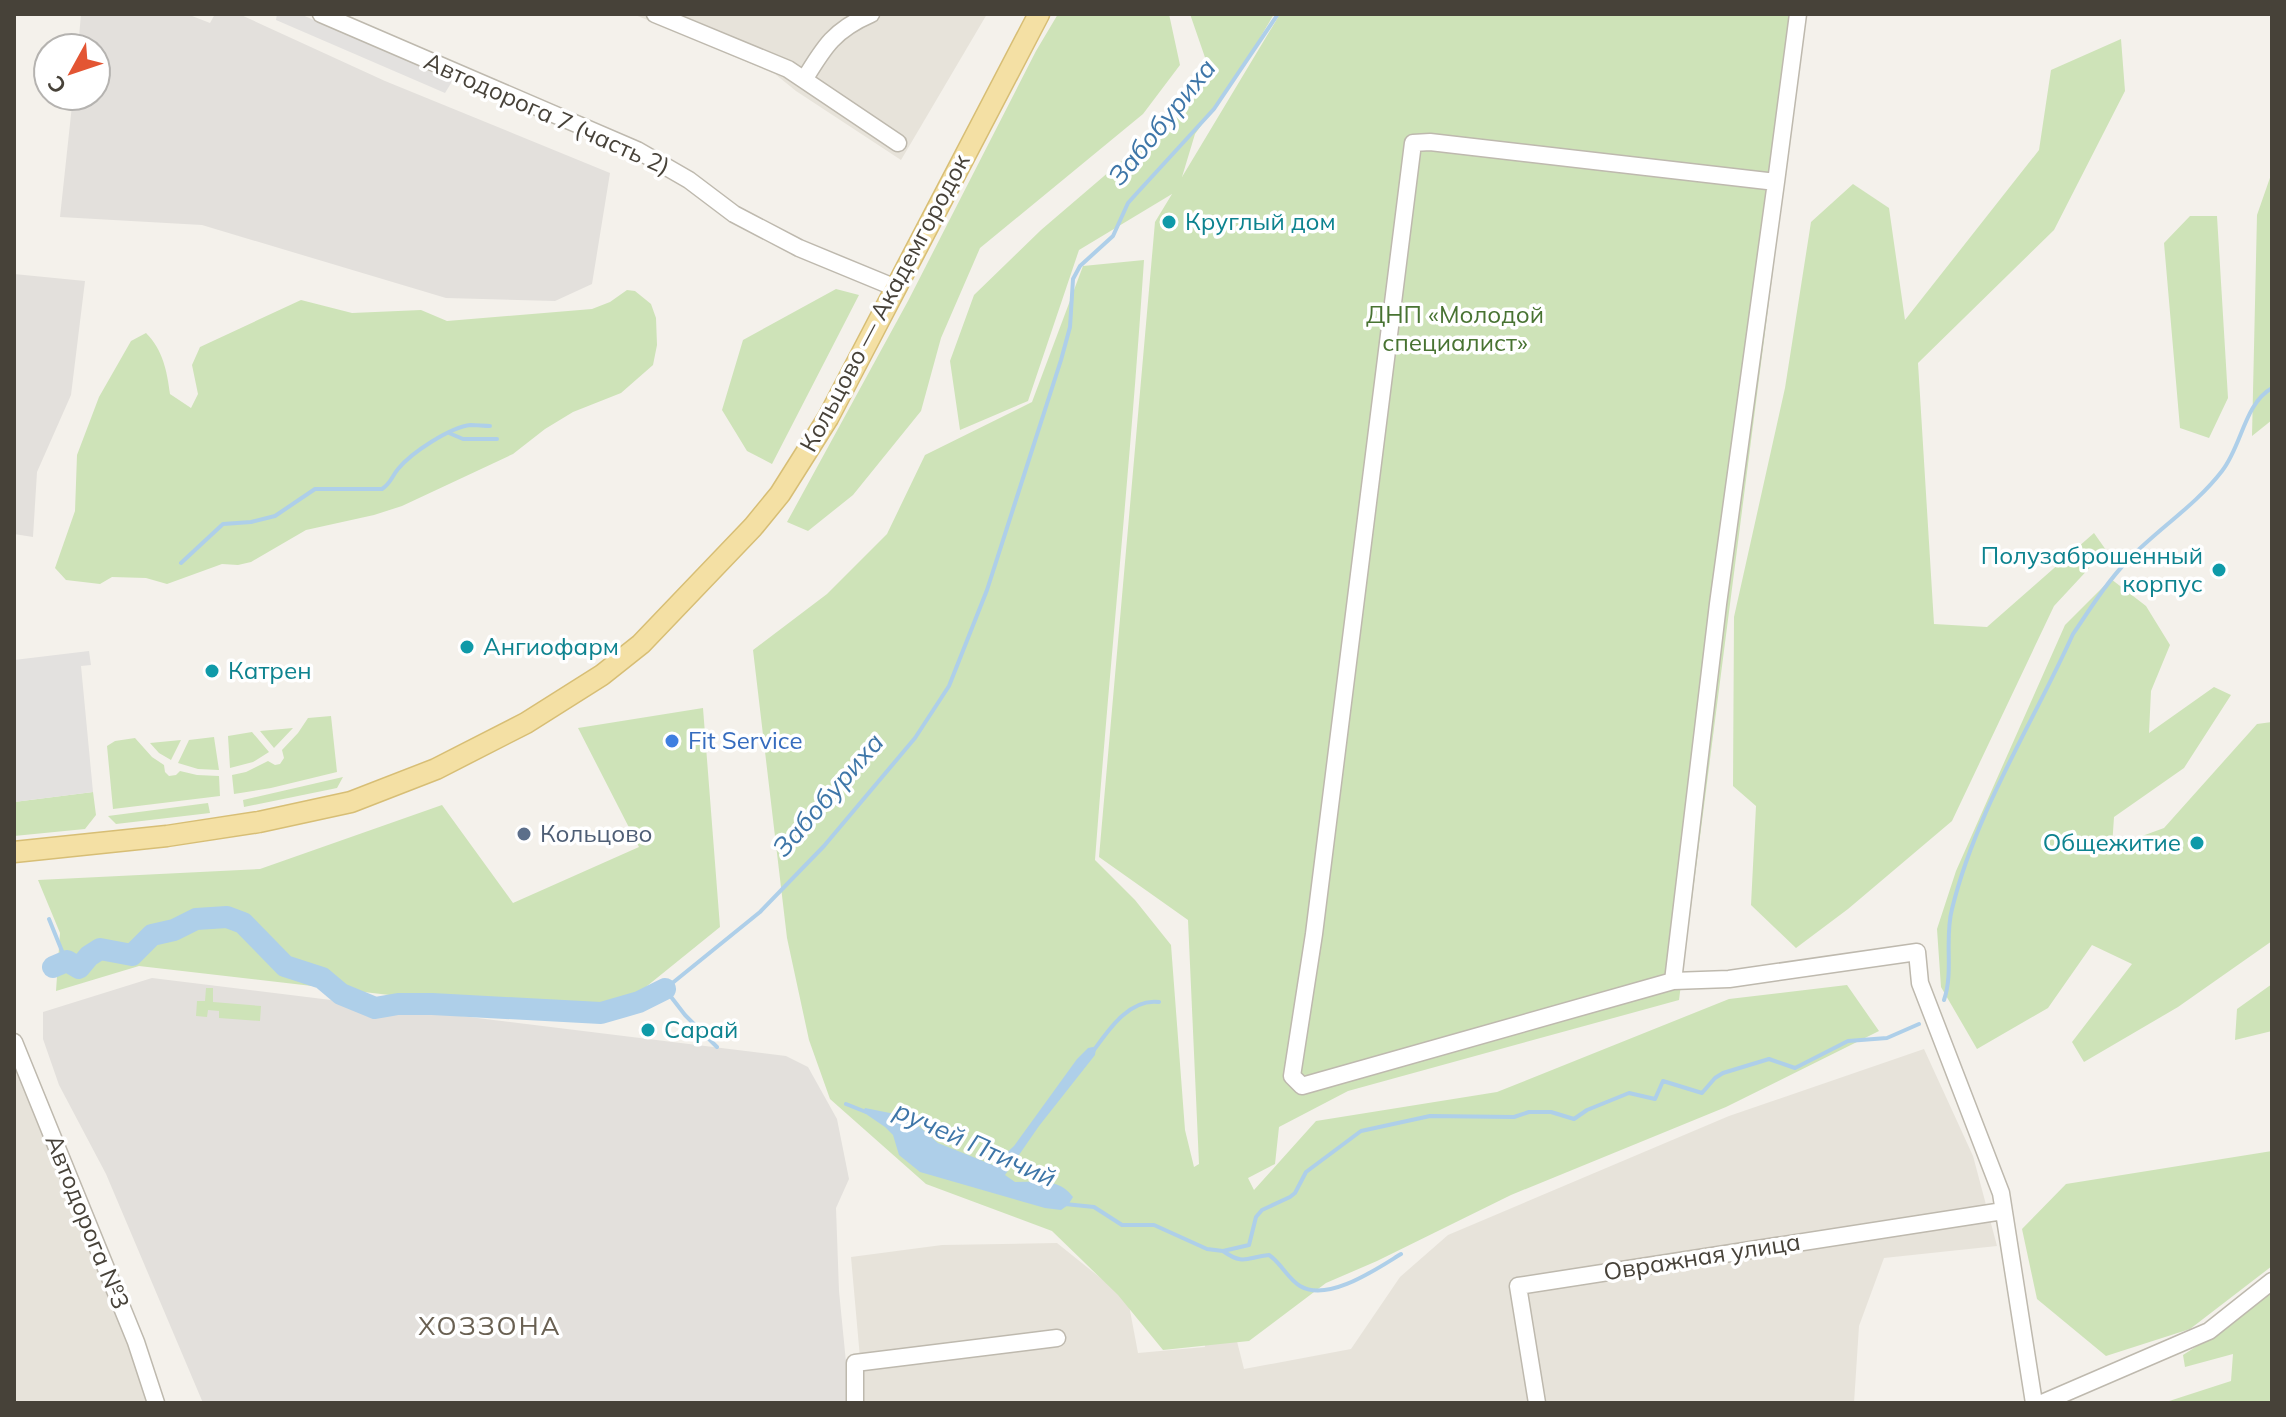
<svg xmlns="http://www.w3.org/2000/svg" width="2286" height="1417" viewBox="0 0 2286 1417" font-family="Mulish,sans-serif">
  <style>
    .residential { fill: #e7e3da }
    .industrial { fill: #e3e0dc }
    .green { fill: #cee3b8 }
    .parking { fill: #e3e1df }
    .water { fill: #aecfe9 }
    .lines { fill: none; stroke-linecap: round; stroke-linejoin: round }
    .stream { stroke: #aecfe9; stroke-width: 4 }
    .river { stroke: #aecfe9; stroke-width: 22 }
    .minor-casing { stroke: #beb9ae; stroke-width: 19 }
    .major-casing { stroke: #d7be75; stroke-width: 23 }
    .minor { stroke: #fff; stroke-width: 16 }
    .major { stroke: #f4e0a4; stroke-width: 20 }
    .culture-dot { fill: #0f9aa8; stroke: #fff; stroke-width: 3 }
    .shop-dot { fill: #3f7fe0; stroke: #fff; stroke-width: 3 }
    .service-dot { fill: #5c6f8a; stroke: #fff; stroke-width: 3 }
    .labels { text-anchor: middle; stroke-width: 7; stroke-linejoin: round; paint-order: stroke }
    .street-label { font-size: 24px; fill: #474239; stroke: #fff }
    .culture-label { font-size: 24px; fill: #0d838f; stroke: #fff; text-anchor: start }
    .park-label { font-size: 24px; fill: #487332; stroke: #fff }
    .shop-label { font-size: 24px; fill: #366cbe; stroke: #fff; text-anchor: start }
    .service-label { font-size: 24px; fill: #4e5e75; stroke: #fff; text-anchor: start }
    .water-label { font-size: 26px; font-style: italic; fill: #3e76a8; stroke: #fff }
    .neighbourhood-label { font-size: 26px; letter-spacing: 2px; fill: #696052; stroke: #fff }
  </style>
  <rect width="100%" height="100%" fill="#f4f1eb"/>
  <path class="residential" d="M 633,14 L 987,14 L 901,160 L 796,91 L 775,74 Z
    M 1924,1049 L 1973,1156 L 1997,1246 L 1884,1258 L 1859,1326 L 1854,1403 L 864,1403 L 851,1257 L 942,1245 L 1057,1243 L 1128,1300 L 1138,1353 L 1205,1347 L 1201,1306 L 1227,1302 L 1244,1369 L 1351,1349 L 1400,1277 L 1448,1235 L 1729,1116 Z
    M 14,1061 L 133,1352 L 149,1403 L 14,1403 Z"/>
  <path class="industrial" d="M 81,14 L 187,14 L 210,23 L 215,14 L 239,14 L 385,81 L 610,173 L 592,284 L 555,301 L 446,298 L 202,225 L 60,217 L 73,96 L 96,96 L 96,48 L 78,48 Z
    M 14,274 L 85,281 L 71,395 L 37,472 L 33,537 L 14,534 Z
    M 152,978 L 786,1056 L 808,1067 L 837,1119 L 849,1179 L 836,1208 L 839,1291 L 850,1403 L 203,1403 L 106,1174 L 59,1085 L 43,1039 L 43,1012 Z"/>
  <path class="green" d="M 1058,14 L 1169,14 L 1180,65 L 1143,114 L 980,248 L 941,338 L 921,411 L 853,495 L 808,531 L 787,522 L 908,301 L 1036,51 Z
    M 1190,14 L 1274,14 L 1238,75 L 1195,134 L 1182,177 L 1280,14 L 1806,14 L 1679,1000 L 1348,1091 L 1279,1127 L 1275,1164 L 1248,1178 L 1254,1190 L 1316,1121 L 1497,1092 L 1729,999 L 1847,985 L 1879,1031 L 1726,1107 L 1511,1195 L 1377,1261 L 1326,1283 L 1249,1341 L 1163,1350 L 1118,1295 L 1052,1231 L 926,1184 L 830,1099 L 809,1040 L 787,938 L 753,650 L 827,594 L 887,534 L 925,455 L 1032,402 L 1083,266 L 1144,260 C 1131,460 1110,660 1095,860 L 1135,900 L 1171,945 L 1185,1130 L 1194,1167 L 1199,1164 L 1188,920 L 1099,857 L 1155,222 L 1172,194 L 1079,250 L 1028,401 L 960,430 L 950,361 L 974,295 L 1041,230 L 1180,111 L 1209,69 Z
    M 2121,39 L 2125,91 L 2054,230 L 1918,363 L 1934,624 L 1987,627 L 2094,533 L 2106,550 L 2054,606 L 1952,821 L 1848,909 L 1796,948 L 1751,905 L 1756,806 L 1733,786 L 1734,617 L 1785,388 L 1811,222 L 1853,184 L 1889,208 L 1905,320 L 2039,150 L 2051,70 Z
    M 2272,172 L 2272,420 L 2252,436 L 2257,215 Z
    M 2190,216 L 2217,216 L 2228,398 L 2209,438 L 2180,428 L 2164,243 Z
    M 836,289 L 859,295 L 772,464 L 747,451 L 722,410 L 743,340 Z
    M 627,290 L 635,291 L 651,304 L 656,318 L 657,345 L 653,365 L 621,393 L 573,412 L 545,429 L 513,454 L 402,506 L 374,515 L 306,530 L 251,562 L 238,565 L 222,564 L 167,584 L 146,578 L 112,577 L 100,584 L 66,580 L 55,568 L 75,511 L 77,455 L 99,397 L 131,341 L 146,333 C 163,350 167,371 170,394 L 191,408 L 198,394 L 192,365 L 200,347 L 301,300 L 352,313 L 421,310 L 447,321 L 592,309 L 610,302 Z
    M 2111,579 L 2146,606 L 2170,645 L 2151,691 L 2149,733 L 2214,687 L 2231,695 L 2184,768 L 2114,817 L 2112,847 L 2164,828 L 2257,724 L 2272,722 L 2272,941 L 2178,1007 L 2084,1062 L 2072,1042 L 2132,964 L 2092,945 L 2048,1008 L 1977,1049 L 1941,987 L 1937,929 L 1956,871 L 2065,625 Z
    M 703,708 L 720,927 L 605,1020 L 139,966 L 56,991 L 60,933 L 38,880 L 260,869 L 442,805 L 513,903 L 639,847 L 578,728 Z
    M 331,716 L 337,772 L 271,788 L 234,794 L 232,775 L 246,772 L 268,761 L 275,765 L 280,764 L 284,758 L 282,750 L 298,733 L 308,718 Z
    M 293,728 L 274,748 L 260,731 Z
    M 252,732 L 269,752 L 253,762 L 230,768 L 228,736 Z
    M 214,737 L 219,770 L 198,769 L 178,763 L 189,740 Z
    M 135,738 L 152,757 L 164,765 L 165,772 L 169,776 L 176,775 L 180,771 L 197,775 L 219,776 L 220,796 L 113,809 L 107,746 L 115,741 Z
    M 181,740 L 171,760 L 159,753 L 150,743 Z
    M 343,777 L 337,788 L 244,807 L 243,800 Z
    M 93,792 L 96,815 L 85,829 L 14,836 L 14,802 Z
    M 208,803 L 210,813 L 116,824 L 108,816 Z
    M 2272,984 L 2272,1031 L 2235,1040 L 2237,1009 Z
    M 206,988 L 213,988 L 213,1002 L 261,1006 L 260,1021 L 219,1018 L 219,1011 L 208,1010 L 207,1017 L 196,1016 L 197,1001 L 205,1001 Z
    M 2272,1151 L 2272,1266 L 2190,1329 L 2106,1356 L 2037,1299 L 2022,1229 L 2066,1184 Z
    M 2272,1291 L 2272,1403 L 2163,1403 L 2231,1381 L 2233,1354 L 2185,1367 L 2183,1355 L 2231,1324 Z"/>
  <path class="parking" d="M 277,14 L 300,14 L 453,80 L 445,93 L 276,20 Z
    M 89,651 L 91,665 L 81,666 L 93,792 L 14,802 L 14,660 Z"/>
  <path class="water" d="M 1093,1047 L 1096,1048 L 1095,1055 L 1039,1126 L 1005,1175 L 1015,1182 C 1035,1182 1059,1177 1073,1197 L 1068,1205 L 1061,1210 L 1045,1208 L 920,1172 L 899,1155 L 893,1135 L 885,1127 L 863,1112 L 865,1108 L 895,1114 L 914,1122 L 938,1143 L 993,1165 L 1014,1146 L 1077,1059 L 1088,1048 Z"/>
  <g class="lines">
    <path class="stream" d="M 449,433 L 463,439 L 497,439
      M 181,563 L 223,524 L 251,522 L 275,516 L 315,489 L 382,489 C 391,483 392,476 398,469 C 411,453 450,427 471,425 C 477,425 484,426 490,426
      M 49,919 L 66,961
      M 1944,1000 C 1954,971 1944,939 1952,909 C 1976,811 2032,725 2073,634 C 2090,609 2107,582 2128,560 C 2158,529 2196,505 2222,471 C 2242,446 2244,404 2272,388
      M 717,1047 L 685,1015 L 665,989 L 760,912 L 824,846 L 915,738 L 949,686 L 987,590 L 1061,360 L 1070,327 L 1073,279 L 1080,266 L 1113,236 L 1128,203 L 1137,193 L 1214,109 L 1278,14
      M 1094,1050 C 1109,1029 1130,998 1159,1002
      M 846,1104 L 866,1112
      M 1065,1204 L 1094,1207 L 1122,1225 L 1154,1225 L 1207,1249 L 1223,1251 L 1249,1245 L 1256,1217 L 1262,1210 L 1290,1197 L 1295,1193 L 1306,1172 L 1361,1131 L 1430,1116 L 1514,1117 L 1529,1112 L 1551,1112 L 1574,1119 L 1587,1110 L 1629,1093 L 1655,1099 L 1663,1081 L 1702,1093 L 1715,1078 L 1723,1073 L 1769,1059 L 1795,1068 L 1848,1041 L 1887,1038 L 1919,1024
      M 1223,1251 C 1244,1266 1247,1257 1269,1255 C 1281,1263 1288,1279 1300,1286 C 1328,1303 1378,1268 1401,1254"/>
    <path class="river" d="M 53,967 L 67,961 L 79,968 L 89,956 L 100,949 L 132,955 L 152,935 L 174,930 L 196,919 L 227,917 L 243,923 L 285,966 L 322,978 L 341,994 L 375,1008 L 398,1004 L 432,1004 L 601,1013 L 639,1002 L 665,989"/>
    <defs>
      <path id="minor" d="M 321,14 L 637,150 L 689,180 L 734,214 L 799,248 L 896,288
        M 655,14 L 788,69 L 898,143
        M 1798,14 L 1776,182 L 1430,142 L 1413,143 L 1314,934 L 1292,1076 L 1302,1086 L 1673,981 L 1729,979 L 1917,952 L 1920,983 L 2001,1193 L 2034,1403
        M 804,80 C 824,47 834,30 871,14
        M 1673,981 L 1718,604 L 1776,182
        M 14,1042 L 136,1342 L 156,1403
        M 855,1403 L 855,1363 L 1057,1338
        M 1537,1403 L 1518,1286 L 2003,1211
        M 2042,1403 L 2209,1331 L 2272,1281"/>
      <path id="major" d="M 14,852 L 167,836 L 259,822 L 351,802 L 436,769 L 526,723 L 602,675 L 641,644 L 753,527 L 780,494 L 828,418 L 1039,14"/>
    </defs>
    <use href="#minor" class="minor-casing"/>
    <use href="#major" class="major-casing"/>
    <use href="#minor" class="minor"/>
    <use href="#major" class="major"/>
  </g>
  <g class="culture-dot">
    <circle cx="1169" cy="222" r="8"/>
    <circle cx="2219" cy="570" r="8"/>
    <circle cx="467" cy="647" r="8"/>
    <circle cx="212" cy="671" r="8"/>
    <circle cx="2197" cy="843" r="8"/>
    <circle cx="648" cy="1030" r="8"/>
  </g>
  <circle class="shop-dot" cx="672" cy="741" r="8"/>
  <circle class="service-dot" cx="524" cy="834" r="8"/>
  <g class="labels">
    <g class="street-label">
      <text transform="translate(547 114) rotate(24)" y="8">Автодорога 7 (часть 2)</text>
      <text transform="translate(885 303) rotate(-62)" y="8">Кольцово — Академгородок</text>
      <text transform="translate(87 1222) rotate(68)" y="8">Автодорога №3</text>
      <text transform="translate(1702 1257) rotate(-9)" y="8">Овражная улица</text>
    </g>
    <g class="culture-label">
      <text x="1185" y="230">Круглый дом</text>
      <text x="2203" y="564" text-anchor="end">Полузаброшенный<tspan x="2203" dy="28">корпус</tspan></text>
      <text x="483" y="655">Ангиофарм</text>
      <text x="228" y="679">Катрен</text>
      <text x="2181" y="851" text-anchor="end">Общежитие</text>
      <text x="664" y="1038">Сарай</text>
    </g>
    <g class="park-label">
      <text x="1455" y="323">ДНП «Молодой<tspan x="1455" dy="28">специалист»</tspan></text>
    </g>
    <g class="shop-label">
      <text x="688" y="749">Fit Service</text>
    </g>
    <g class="service-label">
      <text x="540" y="842">Кольцово</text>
    </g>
    <g class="water-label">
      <text transform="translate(1162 122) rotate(-51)" y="9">Забобуриха</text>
      <text transform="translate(828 795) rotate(-49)" y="9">Забобуриха</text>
      <text transform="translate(975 1144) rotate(24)" y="9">ручей Птичий</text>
    </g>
    <g class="neighbourhood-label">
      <text x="490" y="1335">ХОЗЗОНА</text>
    </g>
  </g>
  <rect width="2286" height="1417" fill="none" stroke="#474239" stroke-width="32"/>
  <g transform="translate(72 72) rotate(230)"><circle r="38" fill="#ffffff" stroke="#b5b3b0" stroke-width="2"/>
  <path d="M0-6L14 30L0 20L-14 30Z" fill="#e35533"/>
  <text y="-12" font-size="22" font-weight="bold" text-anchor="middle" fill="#474239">С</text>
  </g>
</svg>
